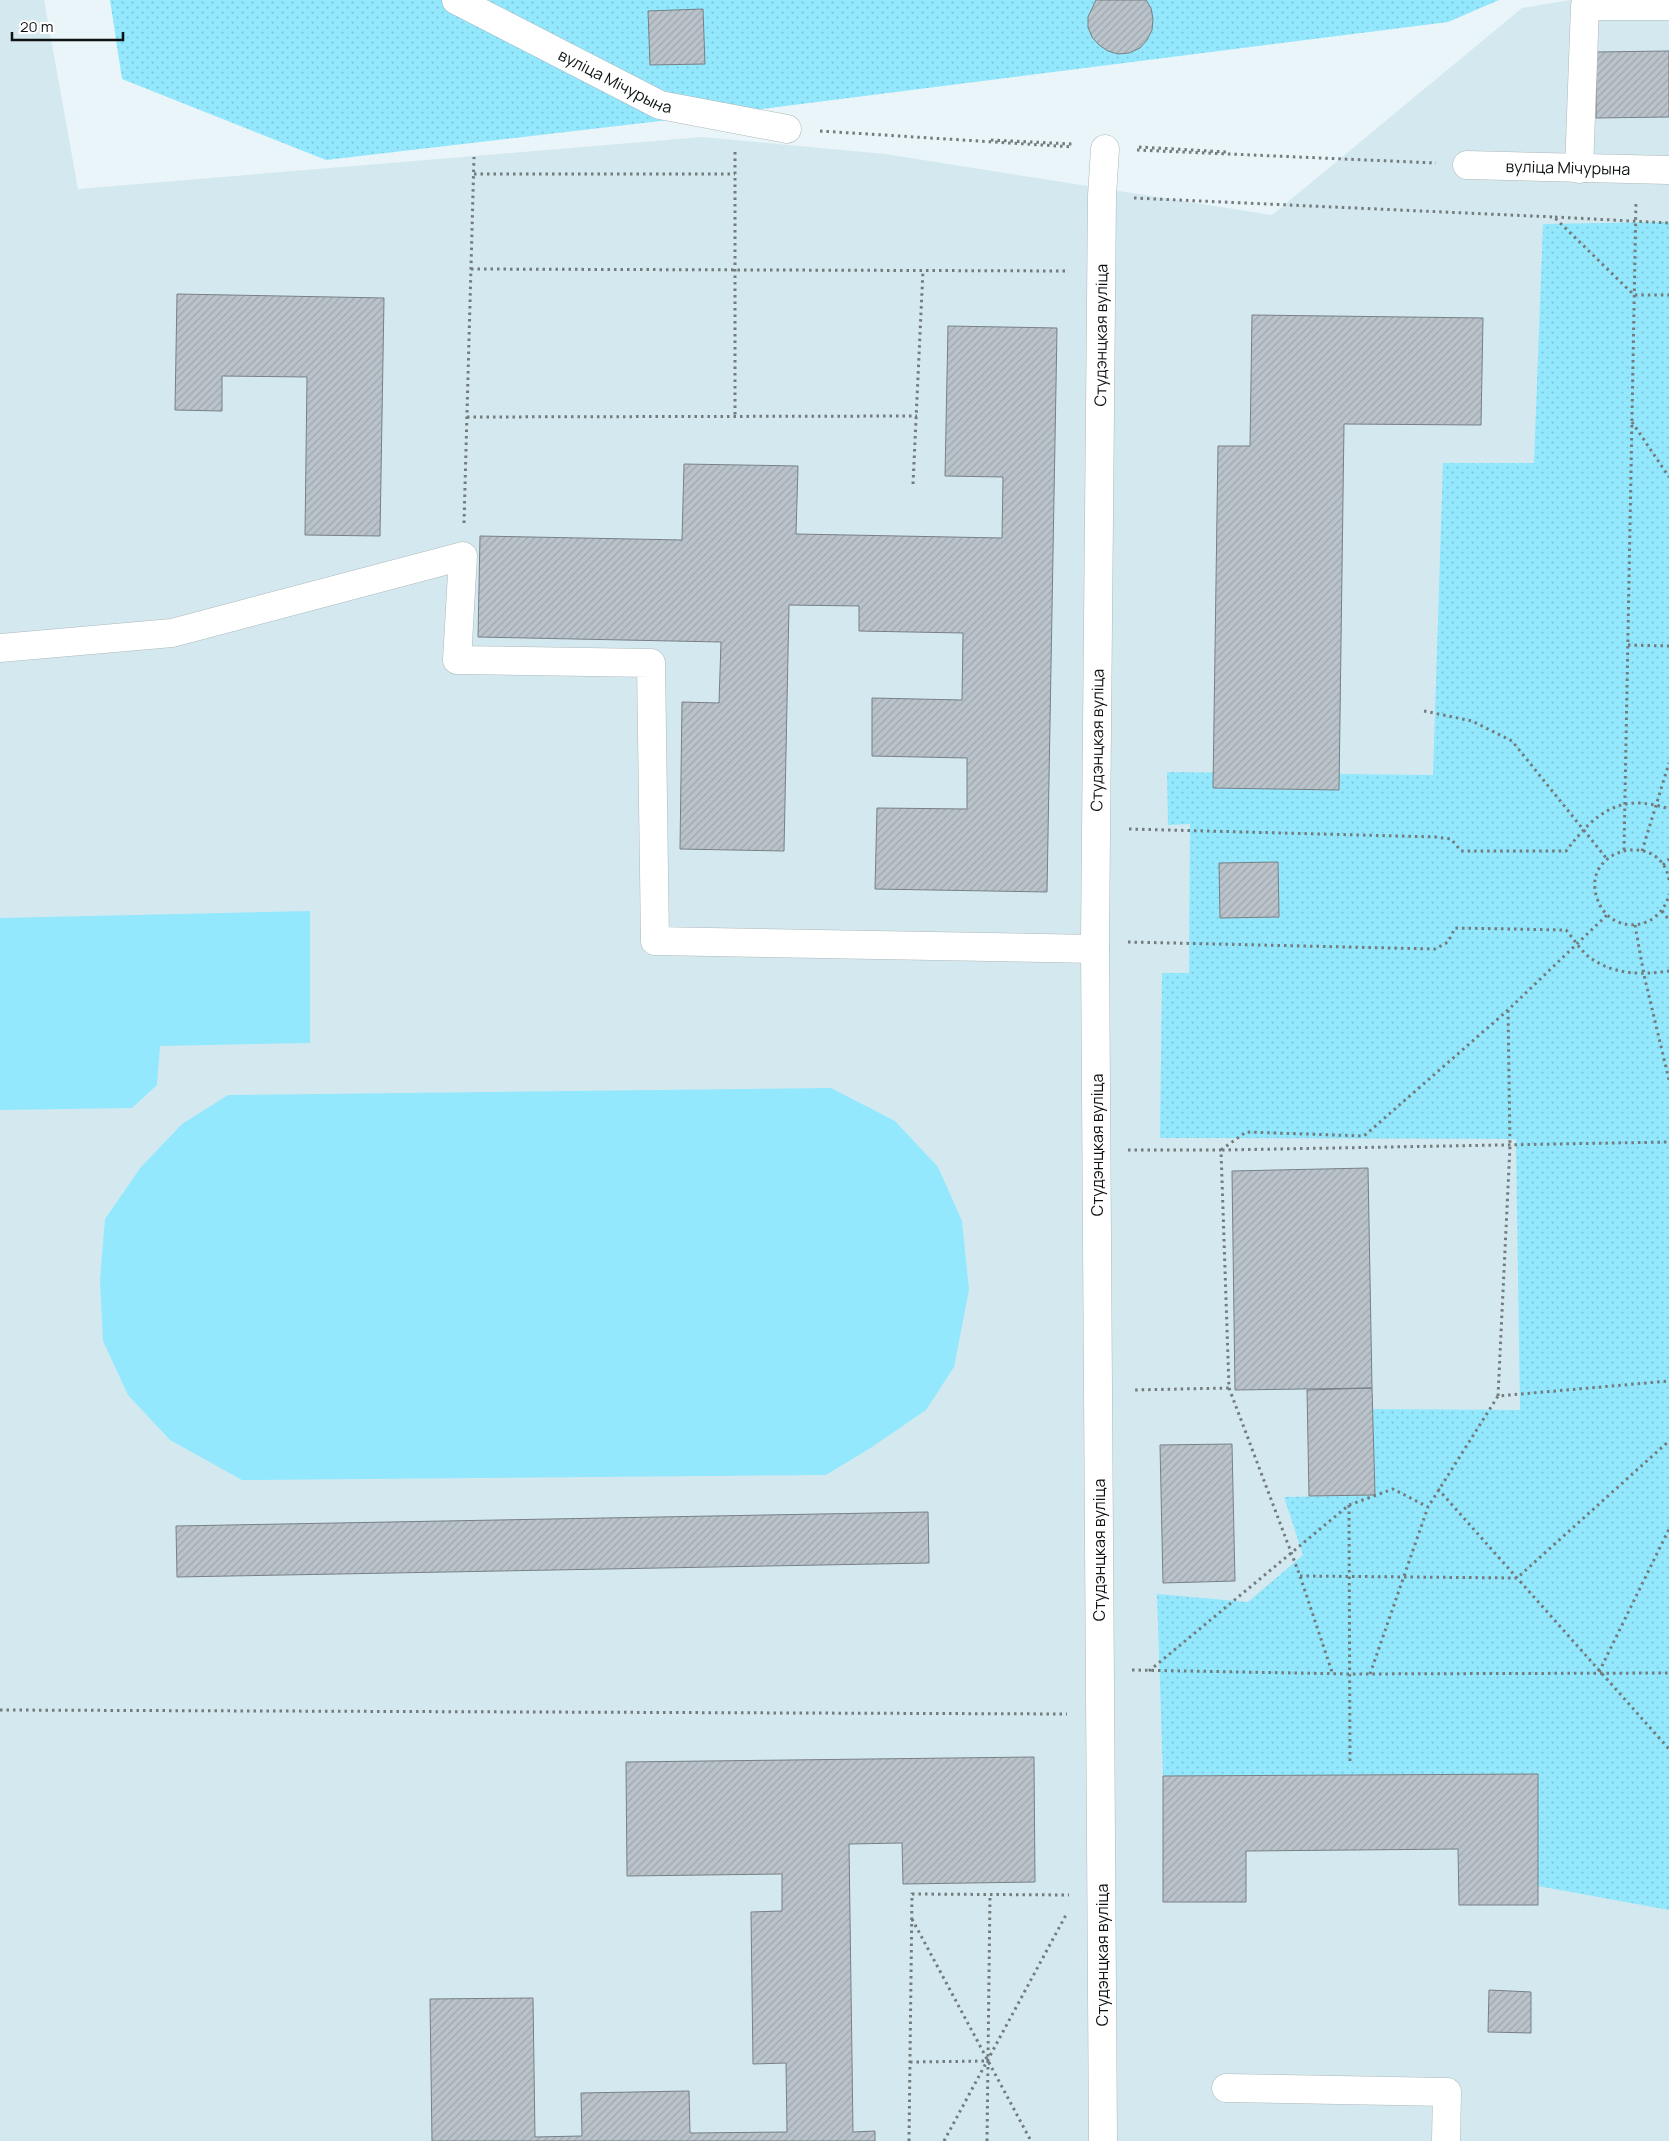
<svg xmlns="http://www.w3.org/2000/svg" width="1669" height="2141" viewBox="0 0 1669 2141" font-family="Manrope,sans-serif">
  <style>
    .built { fill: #d4e9ef }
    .grass { fill: url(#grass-dots) }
    .garden { fill: #93e8fd }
    .building { fill: url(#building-hatch); stroke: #778086 }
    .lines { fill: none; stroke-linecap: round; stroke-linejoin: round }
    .minor-casing { stroke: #acb8bc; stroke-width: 29 }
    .path { stroke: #737b7d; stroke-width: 3; stroke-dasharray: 2.5 4; stroke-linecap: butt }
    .minor { stroke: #fff; stroke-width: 28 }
    .labels { text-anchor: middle; stroke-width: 4; stroke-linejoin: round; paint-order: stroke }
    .street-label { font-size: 16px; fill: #0e1213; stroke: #fff }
  </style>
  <defs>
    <pattern id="grass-dots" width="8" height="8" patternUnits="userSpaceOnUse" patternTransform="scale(1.25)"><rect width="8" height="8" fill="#93e8fd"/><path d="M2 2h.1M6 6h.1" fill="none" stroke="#7ec6d8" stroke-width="1.8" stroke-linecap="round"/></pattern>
    <pattern id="building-hatch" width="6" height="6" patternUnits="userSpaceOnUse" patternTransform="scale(1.25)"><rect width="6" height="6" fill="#bac3ca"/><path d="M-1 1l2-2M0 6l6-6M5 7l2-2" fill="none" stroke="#9fa6ad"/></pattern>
  </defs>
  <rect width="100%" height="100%" fill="#e9f5f9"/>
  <path class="built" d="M 0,0 L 44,0 L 78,189 L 702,137 L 885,154 L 1272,215 L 1522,8 L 1570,0 L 1669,0 L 1669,2141 L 0,2141 Z"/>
  <path class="grass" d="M 110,0 L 1499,0 L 1448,22 L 746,111 L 326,160 L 122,79 Z
    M 1669,222 L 1669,1910 L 1538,1886 L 1537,1774 L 1163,1776 L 1157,1594 L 1248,1602 L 1303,1555 L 1284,1497 L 1375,1495 L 1373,1409 L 1520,1410 L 1516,1139 L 1160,1138 L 1162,973 L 1189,973 L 1190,824 L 1168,825 L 1167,772 L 1433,775 L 1443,463 L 1534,463 L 1543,224 Z"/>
  <path class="garden" d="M 310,911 L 310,1043 L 160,1046 L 157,1085 L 132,1108 L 0,1110 L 0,918 Z
    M 831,1088 L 895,1121 L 938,1167 L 962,1221 L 969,1290 L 954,1367 L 926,1410 L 872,1447 L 826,1475 L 242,1480 L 170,1440 L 128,1395 L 103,1341 L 100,1280 L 105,1219 L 141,1167 L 182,1124 L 228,1095 Z"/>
  <path class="building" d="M 1096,0 L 1146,0 L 1151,8 L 1153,19 L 1152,30 L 1147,40 L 1140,48 L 1129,53 L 1118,54 L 1108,51 L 1099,45 L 1092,37 L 1088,27 L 1088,17 Z
    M 703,9 L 705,64 L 650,65 L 648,11 Z
    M 1669,51 L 1669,117 L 1596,118 L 1596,52 Z
    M 177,294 L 384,298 L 380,536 L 305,535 L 307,377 L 222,376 L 222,411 L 175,410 Z
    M 1252,315 L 1483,318 L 1481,425 L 1344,424 L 1339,790 L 1213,788 L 1218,446 L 1250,446 Z
    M 948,326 L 1057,328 L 1047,892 L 875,889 L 877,808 L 967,809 L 967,758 L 872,756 L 872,698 L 962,700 L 963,633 L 859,631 L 859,606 L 789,605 L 784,851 L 680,849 L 682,702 L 719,703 L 721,642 L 478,637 L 480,536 L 682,540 L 684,464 L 798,466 L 796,534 L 1002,538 L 1003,477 L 945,476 Z
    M 1278,862 L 1279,917 L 1220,918 L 1219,863 Z
    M 1368,1168 L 1372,1388 L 1235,1390 L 1232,1171 Z
    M 1372,1388 L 1375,1495 L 1309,1496 L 1307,1390 Z
    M 1232,1444 L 1235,1581 L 1163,1583 L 1160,1445 Z
    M 928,1512 L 929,1563 L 177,1577 L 176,1526 Z
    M 1034,1757 L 1035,1882 L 903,1884 L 902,1843 L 849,1844 L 853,2132 L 875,2131 L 875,2141 L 432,2141 L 430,1999 L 533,1998 L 535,2137 L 582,2136 L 581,2093 L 689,2091 L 690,2133 L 787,2132 L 786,2063 L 753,2064 L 751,1912 L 782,1911 L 782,1874 L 627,1876 L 626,1762 Z
    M 1538,1774 L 1538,1905 L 1459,1905 L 1458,1849 L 1246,1851 L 1246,1902 L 1163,1902 L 1163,1776 Z
    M 1489,1990 L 1531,1992 L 1531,2033 L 1488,2032 Z"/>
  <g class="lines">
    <defs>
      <g id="minor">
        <path id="s1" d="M 456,0 L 660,105 L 787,129"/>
        <path id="s2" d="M 1467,165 L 1669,170"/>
        <path d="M 1579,169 L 1585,6 L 1669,6"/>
        <path d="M 0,648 L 172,633 L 463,556 L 457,660 L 651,663 L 655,941 L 1095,949"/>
        <path d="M 1226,2088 L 1447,2092 L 1446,2141"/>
        <path id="s3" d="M 1103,2141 L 1095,941 L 1102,196 L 1105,149"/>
      </g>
    </defs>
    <use href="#minor" class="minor-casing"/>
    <path class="path" d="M 820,131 L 1073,147
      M 991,140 L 1072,144
      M 1139,147 L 1227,152
      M 1137,150 L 1436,163
      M 735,152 L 735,416
      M 474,174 L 735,174
      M 1134,198 L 1554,217 L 1634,295 L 1669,295
      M 1555,217 L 1669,223
      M 471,269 L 1068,271
      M 467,417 L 917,416
      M 1632,422 L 1669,477
      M 913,484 L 923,270
      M 464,523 L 474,157
      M 1628,645 L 1669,646
      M 1424,711 L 1472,721 L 1512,741 L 1607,859
      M 1129,829 L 1436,837 L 1451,839 L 1461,851 L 1566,851 C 1595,813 1620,792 1669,809
      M 1624,850 L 1636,201
      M 1642,851 L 1669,763
      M 1663,865 L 1669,859
      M 1669,880 C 1661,829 1580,848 1597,898 C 1600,908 1607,917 1616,921 C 1639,932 1664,918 1669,894
      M 1662,911 L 1669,920
      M 1635,925 L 1644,975 L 1669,1080
      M 1128,942 L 1435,949 L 1448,942 L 1455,928 L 1566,930 C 1574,939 1582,953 1592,959 C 1616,975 1642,975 1669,971
      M 1128,1150 L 1221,1150 L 1229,1388 L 1132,1390
      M 1221,1150 L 1246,1132 L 1364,1136 L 1508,1010 L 1607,915
      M 1222,1150 L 1669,1142
      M 1229,1388 L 1300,1576 L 1332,1672
      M 1498,1396 L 1510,1146 L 1508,1010
      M 1438,1489 L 1669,1749
      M 1349,1505 L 1350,1762
      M 1300,1576 L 1517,1578 L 1669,1441
      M 1132,1670 L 1350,1674 L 1669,1673
      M 1149,1671 L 1349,1505 L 1393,1489 L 1428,1507 L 1498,1396 L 1669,1381
      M 1599,1672 L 1669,1529
      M 1370,1674 L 1428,1507
      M 0,1710 L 1067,1714
      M 912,1919 L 1031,2141
      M 910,2062 L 987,2061
      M 909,2141 L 912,1894 L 1069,1895
      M 944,2141 L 1067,1913
      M 987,2141 L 990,1894"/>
    <use href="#minor" class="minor"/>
  </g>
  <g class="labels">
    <g class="street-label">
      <text dy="6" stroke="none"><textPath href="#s1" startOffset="179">вуліца Мічурына</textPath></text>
      <text dy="6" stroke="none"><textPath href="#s2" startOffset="101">вуліца Мічурына</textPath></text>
      <text dy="6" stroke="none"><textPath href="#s3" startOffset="1806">Студэнцкая вуліца</textPath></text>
      <text dy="6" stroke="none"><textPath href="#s3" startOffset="1401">Студэнцкая вуліца</textPath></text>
      <text transform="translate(1097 1145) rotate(-90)" y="6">Студэнцкая вуліца</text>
      <text transform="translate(1099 1550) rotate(-90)" y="6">Студэнцкая вуліца</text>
      <text transform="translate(1102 1955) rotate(-90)" y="6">Студэнцкая вуліца</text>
    </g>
  </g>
  <path d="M12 32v8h111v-8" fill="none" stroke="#0e1213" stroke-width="2.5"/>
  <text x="20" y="32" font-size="15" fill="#0e1213" stroke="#ffffff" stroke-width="4" paint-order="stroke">20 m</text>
</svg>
